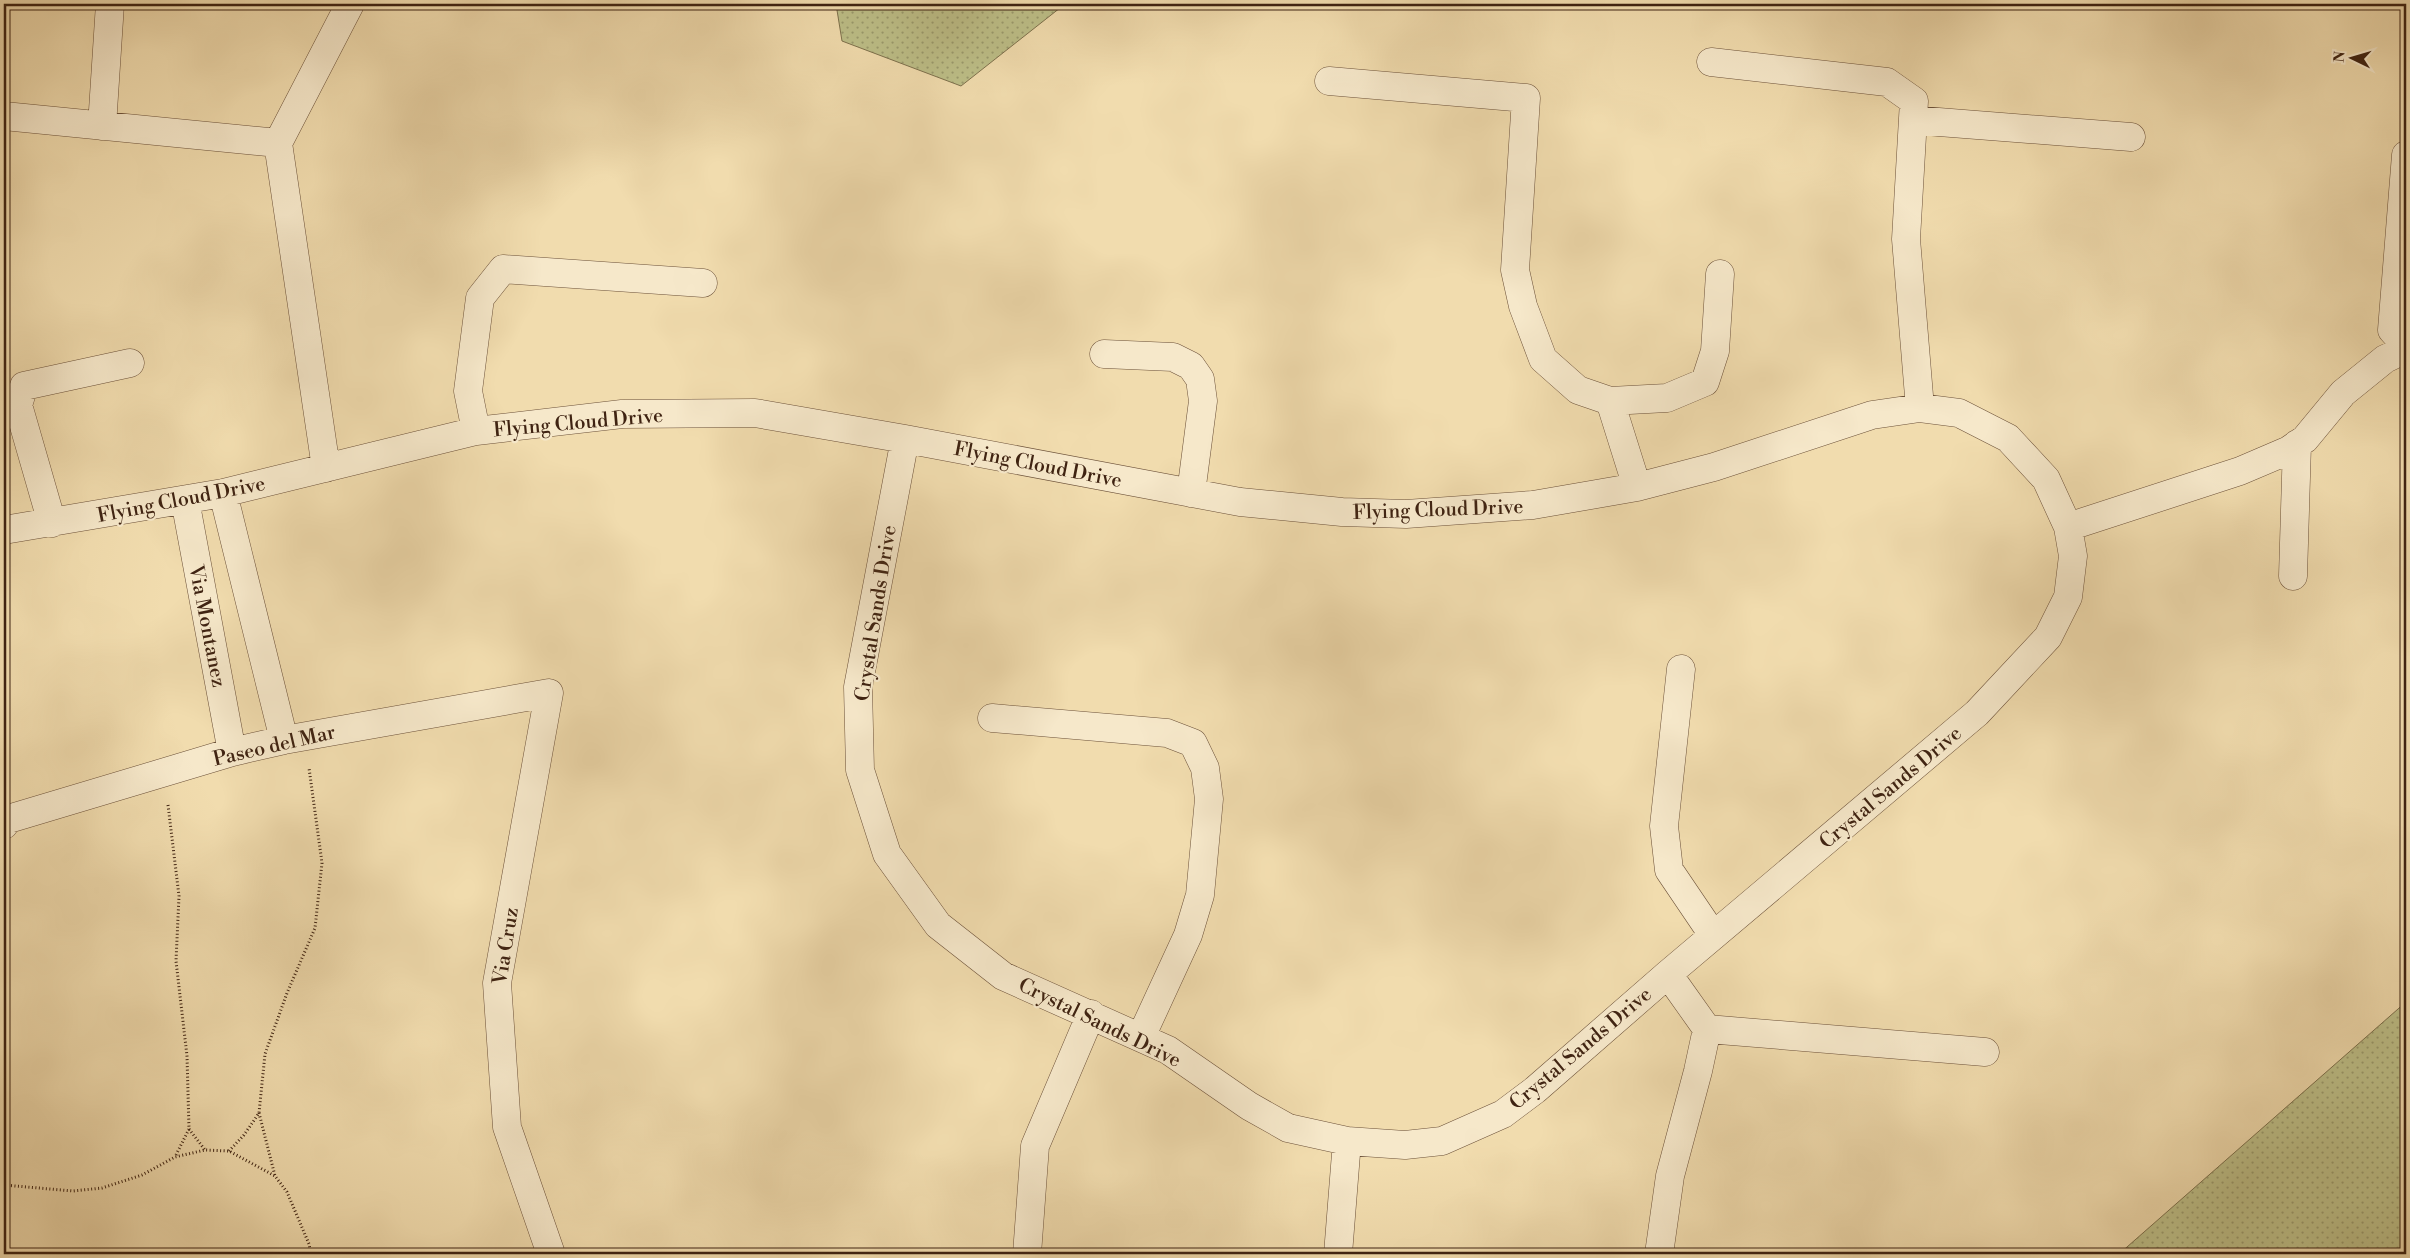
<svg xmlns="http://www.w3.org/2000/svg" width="2410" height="1258" viewBox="0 0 2410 1258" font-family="'Libre Bodoni',serif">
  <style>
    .grass { fill: url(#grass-dots); stroke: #7e714d }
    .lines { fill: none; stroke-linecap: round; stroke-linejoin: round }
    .minor-casing { stroke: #6c5139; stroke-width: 29 }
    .path { stroke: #3f2312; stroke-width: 3; stroke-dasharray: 1 2.5; stroke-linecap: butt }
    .minor { stroke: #f6e8ca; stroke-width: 28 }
    .labels { text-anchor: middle; stroke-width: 4.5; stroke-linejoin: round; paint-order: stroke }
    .street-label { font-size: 20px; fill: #3f2312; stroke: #f6e8ca }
  </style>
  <defs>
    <pattern id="grass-dots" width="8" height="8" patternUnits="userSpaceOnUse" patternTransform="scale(1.25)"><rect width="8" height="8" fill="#bdbf88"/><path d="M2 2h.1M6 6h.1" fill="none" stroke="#9b9b6e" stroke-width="1.8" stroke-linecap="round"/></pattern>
  </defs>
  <rect width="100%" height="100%" fill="#f1dcae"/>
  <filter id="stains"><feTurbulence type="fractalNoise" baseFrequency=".004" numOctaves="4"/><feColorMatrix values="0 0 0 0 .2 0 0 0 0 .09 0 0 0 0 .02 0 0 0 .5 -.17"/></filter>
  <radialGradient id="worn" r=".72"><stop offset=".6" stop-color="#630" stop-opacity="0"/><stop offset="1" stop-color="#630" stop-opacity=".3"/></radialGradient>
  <path class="grass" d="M 836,4 L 1065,4 L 961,86 L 842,41 Z
    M 2406,1002 L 2406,1254 L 2119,1254 Z"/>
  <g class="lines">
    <defs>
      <path id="minor" d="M 1711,62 L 1887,82 L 1914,101 L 1906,239 L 1920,408
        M 1329,81 L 1526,98 L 1515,270 L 1523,306 L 1543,359 L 1578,390 L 1610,401 L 1667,398 L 1705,382 L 1715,351 L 1720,274
        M 4,116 L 278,143
        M 1913,120 L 2131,137
        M 102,126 L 110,4
        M 2406,155 L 2392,330 L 2406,346
        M 1104,354 L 1173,357 L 1191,366 L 1200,379 L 1203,401 L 1191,493
        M 1610,401 L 1637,487
        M 476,431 L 468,391 L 480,298 L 503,269 L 703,283
        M 326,468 L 278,143 L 350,4
        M 223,493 L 284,740
        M 185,500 L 232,752
        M 52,523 L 18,405 L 24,386 L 130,363
        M 2068,527 L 2240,471 L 2289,450 L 2305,439 L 2343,393 L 2385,359 L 2406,349
        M 4,530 L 223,493 L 476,431 L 622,414 L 755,413 L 905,439 L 1240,502 L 1342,512 L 1406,514 L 1533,505 L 1637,487 L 1714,467 L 1872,415 L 1920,408 L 1959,413 L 2008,438 L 2046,479 L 2068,527 L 2073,556 L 2068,597 L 2048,637 L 1977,713 L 1668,974 L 1535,1090 L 1503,1114 L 1442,1141 L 1405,1145 L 1347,1141 L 1288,1128 L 1249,1106 L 1168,1050 L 1003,976 L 938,925 L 887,854 L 860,770 L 858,687 L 905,439
        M 2293,576 L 2297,444
        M 1681,669 L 1664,826 L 1669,870 L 1713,935
        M 992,718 L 1167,733 L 1193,743 L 1205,768 L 1209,799 L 1200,895 L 1188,935 L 1141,1037
        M 4,825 L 5,820 L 232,752 L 284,740 L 549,693 L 497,983 L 507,1127 L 551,1254
        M 1707,1029 L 1985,1052
        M 1027,1254 L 1035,1146 L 1091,1014
        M 1338,1254 L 1347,1141
        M 1659,1254 L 1670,1176 L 1698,1071 L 1707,1029 L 1668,974"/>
    </defs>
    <use href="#minor" class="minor-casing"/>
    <path class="path" d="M 168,805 L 179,896 L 176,961 L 187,1056 L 189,1129 L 175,1157
      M 259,1113 L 275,1176
      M 189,1129 L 205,1150
      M 229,1151 L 244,1135 L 259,1113 L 265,1054 L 287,993 L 315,928 L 322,863 L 309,768
      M 4,1185 L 73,1191 L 102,1188 L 142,1175 L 175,1157 L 205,1150 L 229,1151 L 275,1176 L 287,1192 L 309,1244 L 311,1254"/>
    <use href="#minor" class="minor"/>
  </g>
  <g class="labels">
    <g class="street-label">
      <text transform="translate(578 422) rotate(-5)" y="7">Flying Cloud Drive</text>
      <text transform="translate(1038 464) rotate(11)" y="7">Flying Cloud Drive</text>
      <text transform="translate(181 499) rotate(-11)" y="7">Flying Cloud Drive</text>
      <text transform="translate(1438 509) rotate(-2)" y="7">Flying Cloud Drive</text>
      <text transform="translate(875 613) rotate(-81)" y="7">Crystal Sands Drive</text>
      <text transform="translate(208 626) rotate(79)" y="7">Via Montanez</text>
      <text transform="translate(274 745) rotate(-13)" y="7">Paseo del Mar</text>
      <text transform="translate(1890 787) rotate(-40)" y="7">Crystal Sands Drive</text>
      <text transform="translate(505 946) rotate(-81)" y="7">Via Cruz</text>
      <text transform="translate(1100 1022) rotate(26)" y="7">Crystal Sands Drive</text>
      <text transform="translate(1580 1048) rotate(-40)" y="7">Crystal Sands Drive</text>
    </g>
  </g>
  <rect width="2410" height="1258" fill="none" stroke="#f1dcae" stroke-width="20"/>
  <rect x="5" y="5" width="2400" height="1248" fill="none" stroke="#3f2312" stroke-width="2.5"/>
  <rect x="10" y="10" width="2390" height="1238" fill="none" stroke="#3f2312"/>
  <g transform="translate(2352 58) rotate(275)" stroke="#f6e8ca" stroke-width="4" paint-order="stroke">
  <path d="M0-4L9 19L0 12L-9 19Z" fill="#3f2312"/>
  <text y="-8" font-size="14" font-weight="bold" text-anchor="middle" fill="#3f2312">N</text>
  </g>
  <rect width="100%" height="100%" filter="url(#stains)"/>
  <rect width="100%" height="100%" fill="url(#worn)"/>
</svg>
